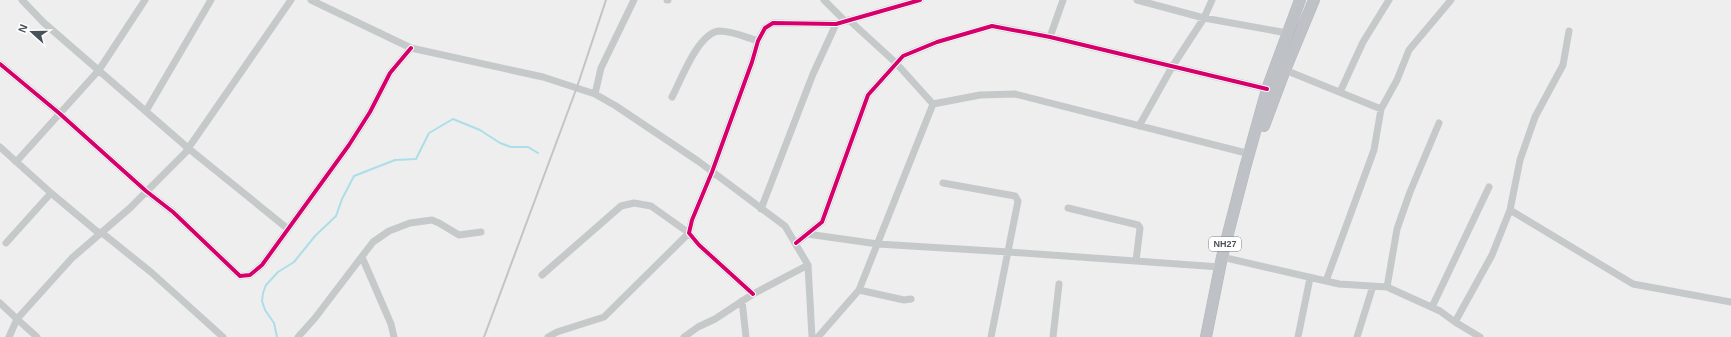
<svg xmlns="http://www.w3.org/2000/svg" width="1731" height="337" viewBox="0 0 1731 337" font-family="Helvetica,sans-serif">
  <style>
    .lines { fill: none; stroke-linecap: round; stroke-linejoin: round }
    .stream { stroke: #abdee8; stroke-width: 2 }
    .trunk-casing { stroke: #b4b9bd; stroke-width: 12 }
    .minor { stroke: #c6c9ca; stroke-width: 7 }
    .trunk { stroke: #bec2c6; stroke-width: 11 }
    .rail { stroke: #c2c4c5; stroke-width: 2 }
    .cycleway-casing { stroke: #fff; stroke-width: 6 }
    .cycleway { stroke: #d6006c; stroke-width: 4 }
    .labels { text-anchor: middle; stroke-width: 3; stroke-linejoin: round; paint-order: stroke }
    .shield { fill: #fff; stroke: #7e868b; stroke-width: 1 }
    .shield-label { font-size: 9px; font-weight: bold; fill: #475259 }
  </style>
  <rect width="100%" height="100%" fill="#efeeee"/>
  <g class="lines">
    <path class="stream" d="M 277,337 L 274,323 L 265,310 L 262,301 L 263,293 L 266,285 L 278,272 L 294,262 L 315,236 L 336,216 L 342,199 L 354,176 L 395,160 L 416,159 L 429,133 L 453,119 L 480,130 L 500,143 L 511,147 L 528,147 L 538,153"/>
    <defs>
      <path id="trunk" d="M 1264,126 L 1285,70 L 1314,0
        M 1206,337 L 1222,257 L 1245,168 L 1267,89 L 1300,0"/>
    </defs>
    <use href="#trunk" class="trunk-casing"/>
    <path class="minor" d="M 22,0 L 43,22 L 188,148 L 288,229
      M 311,0 L 411,48 L 543,77 L 595,94
      M 634,0 L 601,68 L 595,94 L 616,106 L 698,161 L 785,226 L 808,265 L 812,337
      M 667,0 L 668,0
      M 824,0 L 845,21
      M 1137,0 L 1204,18 L 1287,33
      M 849,20 L 896,63 L 933,104
      M 1050,37 L 1063,0
      M 0,64 L 59,113 L 146,191 L 173,212 L 240,276 L 250,275 L 262,265 L 349,145 L 370,112 L 390,73 L 411,48
      M 1285,70 L 1381,109 L 1374,150 L 1326,281
      M 1340,92 L 1363,42 L 1389,0
      M 672,97 C 681,80 698,33 719,31 C 733,31 745,37 758,41
      M 1381,109 L 1397,80 L 1409,50 L 1451,0
      M 146,111 L 211,0
      M 1139,126 L 1172,67 L 1204,18 L 1212,0
      M 0,147 L 51,193 L 100,234
      M 16,162 L 99,70 L 145,0
      M 943,183 L 1015,196 L 1018,201 L 991,337
      M 1068,208 L 1138,225 L 1140,228 L 1136,261
      M 761,209 L 813,74 L 836,24
      M 1510,210 L 1633,284 L 1731,302
      M 101,232 L 152,273 L 223,337
      M 807,234 L 878,244 L 1009,252 L 1220,267
      M 6,243 L 51,193
      M 796,243 L 822,222 L 868,95 L 903,56 L 937,42 L 992,26 L 1050,37 L 1267,89
      M 362,257 L 391,324 L 394,337
      M 1222,257 L 1339,284 L 1387,287 L 1440,311 L 1455,322 L 1480,337
      M 542,275 L 621,206 L 634,203 L 651,206 L 689,233 L 604,317 L 557,332 L 548,337
      M 1387,287 L 1397,229 L 1410,192 L 1439,123
      M 859,290 L 904,300 L 911,299
      M 753,294 L 699,245 L 689,233 L 692,220 L 712,172 L 752,62 L 758,41 L 765,28 L 773,23 L 836,24 L 920,0
      M 742,301 L 746,337
      M 0,303 L 17,319 L 72,258 L 130,208 L 185,153 L 291,0
      M 1432,307 L 1489,187
      M 1455,322 L 1492,255 L 1510,210 L 1520,160 L 1535,117 L 1563,65 L 1569,31
      M 9,337 L 17,319 L 37,337
      M 298,337 L 315,318 L 373,242 L 389,231 L 410,223 L 432,220 L 439,223 L 459,235 L 481,232
      M 684,337 L 698,327 L 715,319 L 753,294 L 808,265
      M 818,337 L 859,290 L 933,104 L 980,95 L 1015,94 L 1250,154
      M 1053,337 L 1059,284
      M 1298,337 L 1310,278
      M 1357,337 L 1373,286"/>
    <use href="#trunk" class="trunk"/>
    <path class="rail" d="M 484,337 L 577,87 L 606,0"/>
    <defs>
      <path id="cycleway" d="M 0,64 L 59,113 L 146,191 L 173,212 L 240,276 L 250,275 L 262,265 L 349,145 L 370,112 L 390,73 L 411,48
        M 796,243 L 822,222 L 868,95 L 903,56 L 937,42 L 992,26 L 1050,37 L 1267,89
        M 753,294 L 699,245 L 689,233 L 692,220 L 712,172 L 752,62 L 758,41 L 765,28 L 773,23 L 836,24 L 920,0"/>
    </defs>
    <use href="#cycleway" class="cycleway-casing"/>
    <use href="#cycleway" class="cycleway"/>
  </g>
  <g class="labels">
    <rect class="shield" x="1209" y="237" width="32" height="14" rx="3"/>
    <g class="shield-label">
      <text x="1225" y="247">NH27</text>
    </g>
  </g>
  <g transform="translate(32 32) rotate(291)" stroke="#ffffff" stroke-width="3" paint-order="stroke">
  <path d="M0-3L7 15L0 10L-7 15Z" fill="#475259"/>
  <text y="-6" font-size="11" font-weight="bold" text-anchor="middle" fill="#475259">N</text>
  </g>
</svg>
